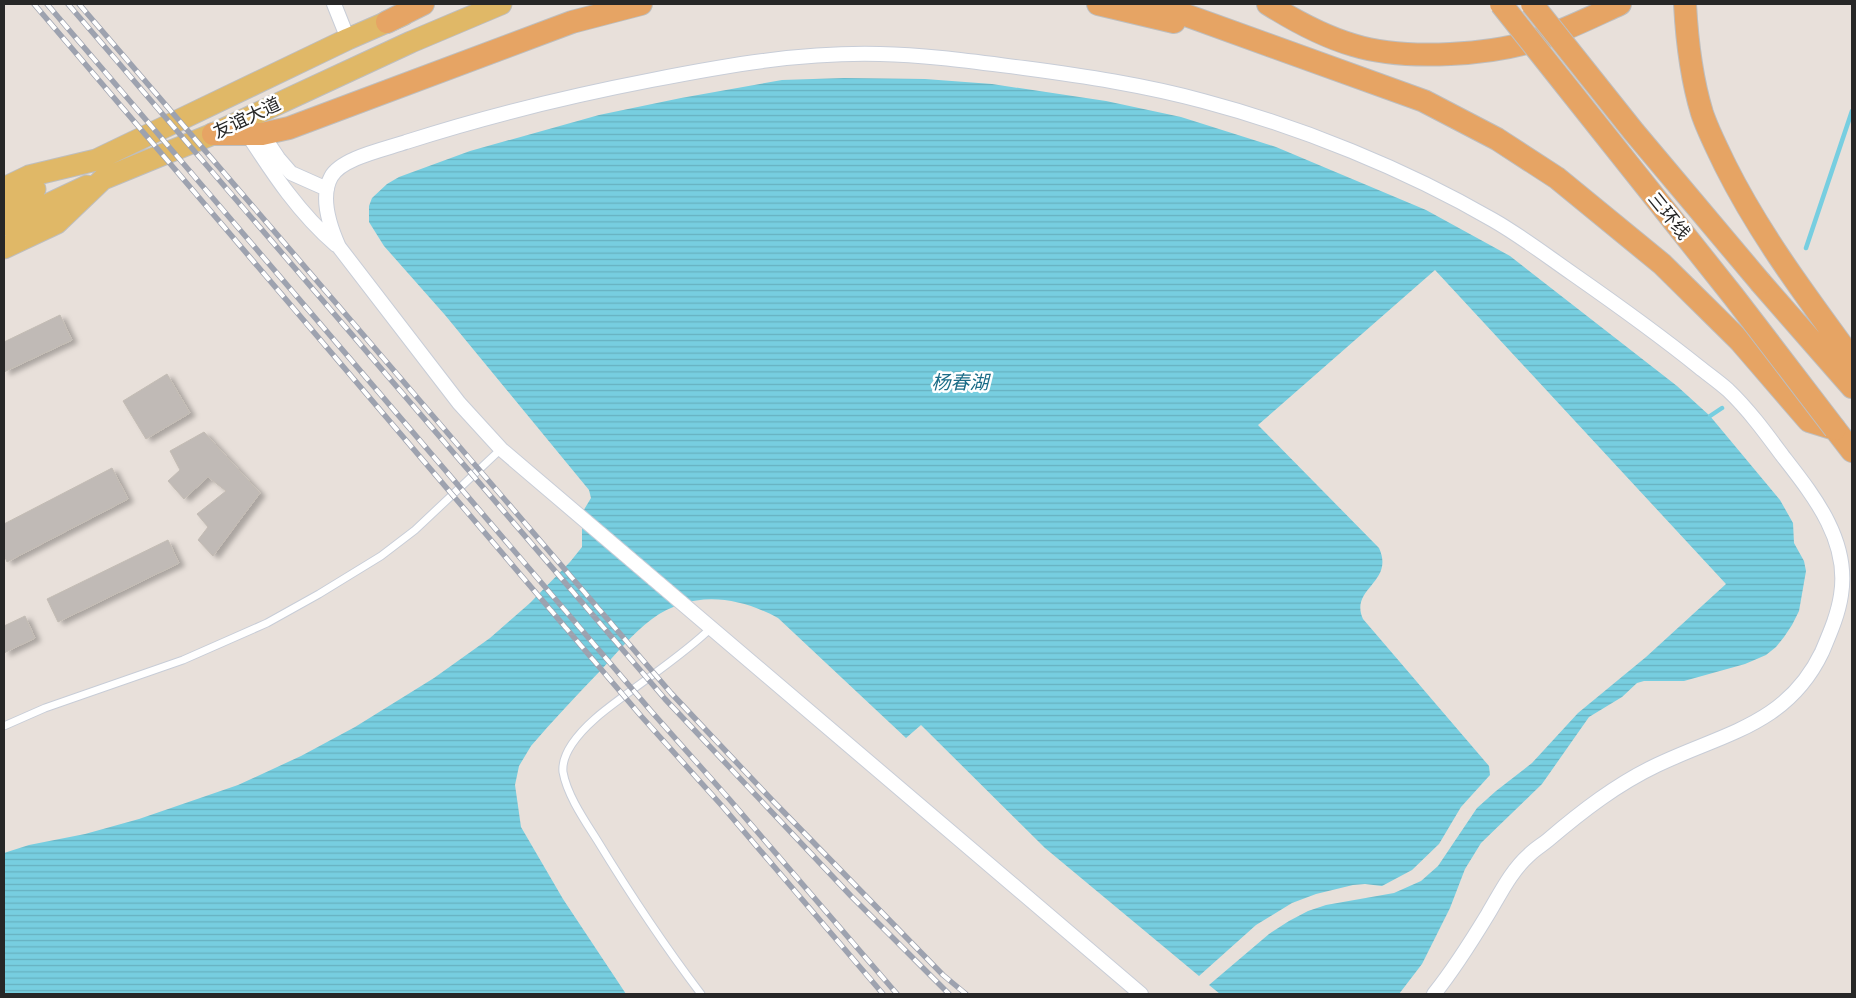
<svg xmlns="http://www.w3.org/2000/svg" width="1856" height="998" viewBox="0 0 1856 998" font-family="'PT Sans','Noto Sans SC',sans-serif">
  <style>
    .water { fill: url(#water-rules) }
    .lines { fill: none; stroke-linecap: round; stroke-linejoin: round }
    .stream { stroke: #77cee0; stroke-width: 4.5 }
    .building { fill: #c0bab6; stroke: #c3bcb4; filter: url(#shadow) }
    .service-casing { stroke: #c8cdd7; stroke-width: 9 }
    .minor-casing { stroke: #c8cdd7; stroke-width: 16 }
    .primary-casing { stroke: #bebebe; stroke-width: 23 }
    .trunk-casing { stroke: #bebebe; stroke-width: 24 }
    .service { stroke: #fff; stroke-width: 7 }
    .minor { stroke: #fff; stroke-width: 14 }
    .primary { stroke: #e0b867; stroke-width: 21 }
    .trunk { stroke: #e6a464; stroke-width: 22 }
    .rail-casing { stroke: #9da2af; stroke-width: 5.5 }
    .rail { stroke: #fff; stroke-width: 4; stroke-dasharray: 11; stroke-linecap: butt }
    .trunk-bridge-casing { stroke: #bebebe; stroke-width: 24; stroke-linecap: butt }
    .trunk-bridge { stroke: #e6a464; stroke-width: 22 }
    .labels { text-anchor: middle; stroke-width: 5; stroke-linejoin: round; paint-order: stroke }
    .street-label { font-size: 18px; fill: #272727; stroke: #fff }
    .water-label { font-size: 19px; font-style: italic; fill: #1b6c87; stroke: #fff }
  </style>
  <defs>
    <pattern id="water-rules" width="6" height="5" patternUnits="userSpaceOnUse" patternTransform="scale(1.25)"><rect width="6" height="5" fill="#77cee0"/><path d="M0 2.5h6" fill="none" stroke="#67b1c0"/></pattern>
    <filter id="shadow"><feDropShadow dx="5.5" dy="3" stdDeviation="2.5" flood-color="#0004"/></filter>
  </defs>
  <rect width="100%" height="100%" fill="#e8e0da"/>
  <path class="water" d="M 844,78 L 925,79 L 992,84 L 1106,101 L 1181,117 L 1276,147 L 1426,210 L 1510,256 L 1677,386 L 1710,416 L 1780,500 L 1793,523 L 1794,543 L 1804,561 L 1806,571 L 1799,611 L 1792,625 L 1784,637 L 1776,647 L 1766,655 L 1745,664 L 1684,681 L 1644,681 L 1637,683 L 1622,697 L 1589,717 L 1542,784 L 1481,843 L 1465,869 L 1450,908 L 1422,964 L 1399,994 L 1220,994 L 1209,985 L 1269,934 L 1289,921 L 1308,911 L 1326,905 L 1394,893 L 1421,881 L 1438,866 L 1477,808 L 1496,791 L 1532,763 L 1578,713 L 1646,657 L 1726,584 L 1435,270 L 1258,425 L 1379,548 C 1395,583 1349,588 1363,619 L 1489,766 L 1490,775 L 1461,807 L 1439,844 L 1412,870 L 1382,886 L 1365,884 L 1353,885 L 1316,894 L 1292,903 L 1256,925 L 1199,976 L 1045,848 L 921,725 L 906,738 L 778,618 C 737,596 692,590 652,619 C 633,633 617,653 601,670 C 577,695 553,720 531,746 L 519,766 L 515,785 L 521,827 L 563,899 L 626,994 L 4,994 L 4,853 L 29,845 L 85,834 L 139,819 L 238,785 L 301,756 L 355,727 L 434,678 L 490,638 L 530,603 L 570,562 L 582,547 L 582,513 L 591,498 L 589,490 L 445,315 L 384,246 L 369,222 L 369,206 L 372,198 L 387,184 L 399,177 L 470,151 L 599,115 L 681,98 L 782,80 Z"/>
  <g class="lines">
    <path class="stream" d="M 1806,248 L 1852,111
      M 1710,416 L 1722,408"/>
  </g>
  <path class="building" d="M 60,315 L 72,340 L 4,372 L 4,342 Z
    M 167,374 L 190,413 L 146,439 L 123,401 Z
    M 204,432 L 260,493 L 213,556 L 198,540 L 208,527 L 197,514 L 226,491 L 208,477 L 184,499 L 168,481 L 180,470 L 170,451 Z
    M 112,468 L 128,499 L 7,562 L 4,555 L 4,524 Z
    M 168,540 L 179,563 L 58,622 L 47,599 Z
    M 25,616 L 35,638 L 4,653 L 4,626 Z"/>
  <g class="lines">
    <defs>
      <path id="service" d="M 4,726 L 45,708 L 183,660 L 267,623 L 319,594 L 381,556 L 415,530 L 501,449
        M 701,994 C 663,944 630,894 597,840 C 585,821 567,795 563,772 C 562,762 566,753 572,744 C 586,723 608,708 628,693 C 656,672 686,652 711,628"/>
      <path id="minor" d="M 334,4 L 348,39
        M 262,134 L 278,158 L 291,173 L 327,189
        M 248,135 C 274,175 299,213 336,245
        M 1141,994 L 501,449 L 459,403 L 339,247 C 330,227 320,197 331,177 C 341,158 386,149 406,142 C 487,116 569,96 652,80 C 728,65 803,52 880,54 C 928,55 976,62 1024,68 C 1084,76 1144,85 1203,101 C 1301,127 1405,169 1493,220 C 1521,236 1547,256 1573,274 C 1616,304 1658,334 1699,367 C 1709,375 1719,382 1728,390 C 1748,409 1765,432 1782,455 C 1813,495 1850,540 1841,595 C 1838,615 1830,633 1822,652 C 1787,725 1724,733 1657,765 C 1617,784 1582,811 1548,840 C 1542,845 1535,849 1529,855 C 1511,871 1500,894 1488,914 C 1471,942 1454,969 1434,994"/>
      <path id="primary" d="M 4,188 L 29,176 L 96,160 L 348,39 L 403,15
        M 4,205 L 35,189
        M 4,225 L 87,186
        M 4,248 L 57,223 L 103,179 L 213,134 L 411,42 L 501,4"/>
      <path id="trunk" d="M 1098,4 L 1174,22
        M 1155,4 L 1424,101 L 1497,139 L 1557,178 L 1662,264 L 1740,341 L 1809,421 L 1835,429 L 1852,451
        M 1268,4 C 1295,21 1322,36 1353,45 C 1404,61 1497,56 1547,36 C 1572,27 1596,15 1620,4
        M 1685,4 C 1687,41 1691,77 1702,113 C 1708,131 1717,148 1725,165 C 1760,235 1806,296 1852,359
        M 387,22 L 423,4
        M 213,134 L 262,134 L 289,128 L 572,22 L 641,4
        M 1761,283 L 1852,387"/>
    </defs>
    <use href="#service" class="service-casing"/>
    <use href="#minor" class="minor-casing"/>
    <use href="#primary" class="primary-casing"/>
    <use href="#trunk" class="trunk-casing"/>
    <use href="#service" class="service"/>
    <use href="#minor" class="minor"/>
    <use href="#primary" class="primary"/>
    <use href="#trunk" class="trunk"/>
    <defs>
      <path id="rail" d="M 34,4 L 641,716 L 723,807 L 883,994
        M 47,4 L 651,711 L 730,800 L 897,994
        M 68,4 L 665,699 L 851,896 L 949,994
        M 79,4 L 671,693 L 772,800 L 943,975 L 966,994"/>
    </defs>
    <use href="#rail" class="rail-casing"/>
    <use href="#rail" class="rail"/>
    <defs>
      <path id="trunk-bridge" d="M 1501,4 L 1734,297 L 1835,429
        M 1532,4 L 1634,132 L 1761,283"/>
    </defs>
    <use href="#trunk-bridge" class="trunk-bridge-casing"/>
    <use href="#trunk-bridge" class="trunk-bridge"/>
  </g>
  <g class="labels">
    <g class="street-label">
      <text transform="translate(247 118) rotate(-25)" y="6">友谊大道</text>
      <text transform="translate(1669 216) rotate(51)" y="6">三环线</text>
    </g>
    <g class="water-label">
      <text x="960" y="389">杨春湖</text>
    </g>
  </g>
  <rect width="1856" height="998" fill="none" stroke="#272727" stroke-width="10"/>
</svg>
